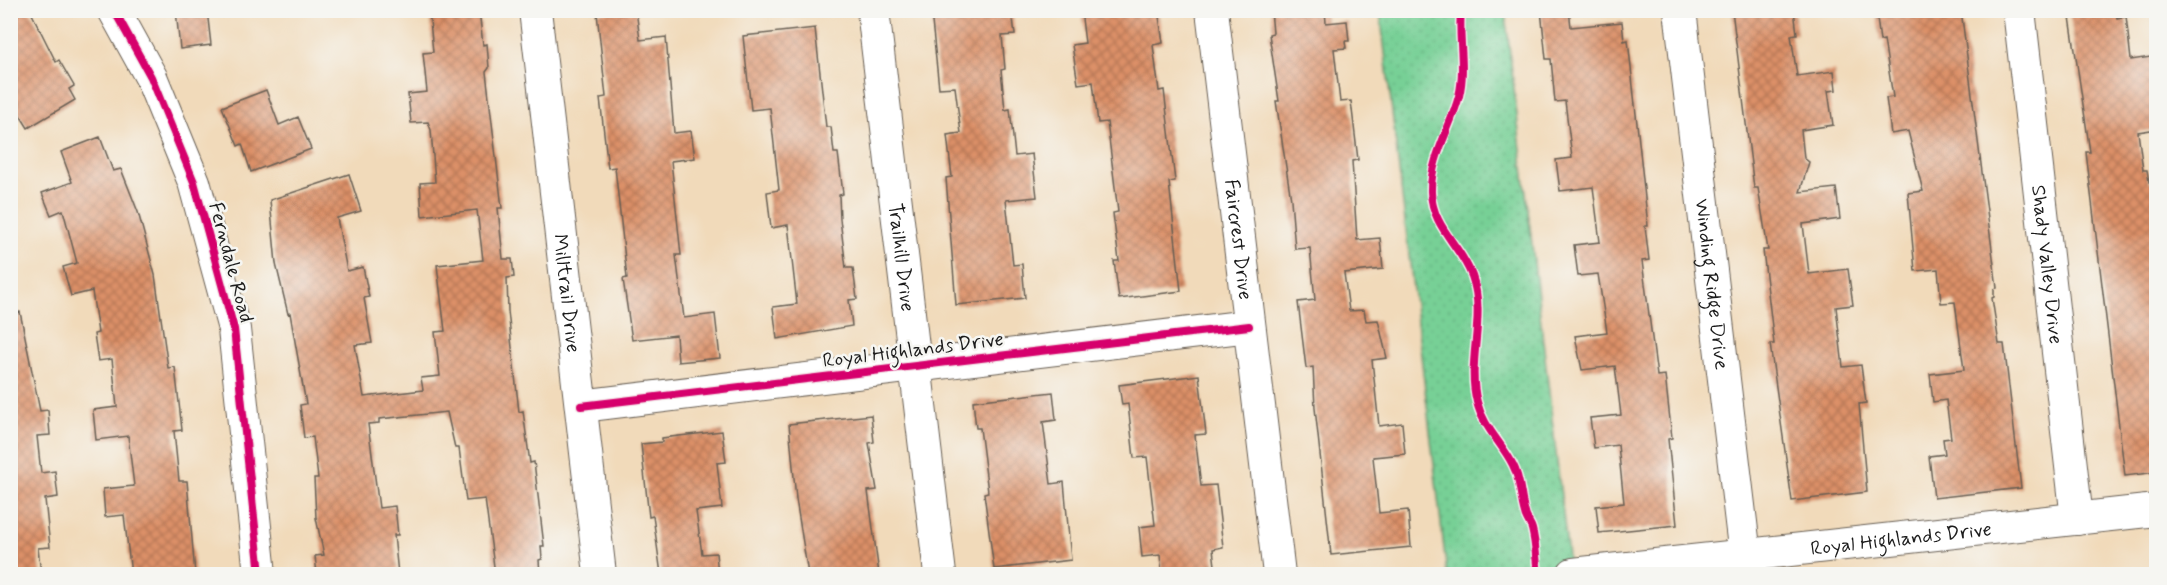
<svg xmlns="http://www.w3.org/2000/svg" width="2167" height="585" viewBox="0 0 2167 585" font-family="Mynerve,sans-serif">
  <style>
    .grass { fill: url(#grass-dots); stroke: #4a7659; stroke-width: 1.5 }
    .building { fill: url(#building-cross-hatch) }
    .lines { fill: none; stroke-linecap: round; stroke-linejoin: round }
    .minor-casing { stroke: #675e53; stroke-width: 34 }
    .minor { stroke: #fff; stroke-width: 32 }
    .cycleway-casing { stroke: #f6f6f2; stroke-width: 11 }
    .cycleway { stroke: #d6006c; stroke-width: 8 }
    .labels { text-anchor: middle; stroke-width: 5; stroke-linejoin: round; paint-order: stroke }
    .street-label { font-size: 20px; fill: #1c1c1c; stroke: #f6f6f2 }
  </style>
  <defs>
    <pattern id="grass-dots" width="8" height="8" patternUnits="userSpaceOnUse" patternTransform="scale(1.5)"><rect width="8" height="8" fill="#77d096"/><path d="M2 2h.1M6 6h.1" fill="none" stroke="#66b281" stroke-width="1.8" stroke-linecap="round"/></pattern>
    <pattern id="building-cross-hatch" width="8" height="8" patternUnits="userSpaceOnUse" patternTransform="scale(1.5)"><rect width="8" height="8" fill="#dc9067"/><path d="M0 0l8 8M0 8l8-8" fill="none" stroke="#b27554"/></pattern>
  </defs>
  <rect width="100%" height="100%" fill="#f6f6f2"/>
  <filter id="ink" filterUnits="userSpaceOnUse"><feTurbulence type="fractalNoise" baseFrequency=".0167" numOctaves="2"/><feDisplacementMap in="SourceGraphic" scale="12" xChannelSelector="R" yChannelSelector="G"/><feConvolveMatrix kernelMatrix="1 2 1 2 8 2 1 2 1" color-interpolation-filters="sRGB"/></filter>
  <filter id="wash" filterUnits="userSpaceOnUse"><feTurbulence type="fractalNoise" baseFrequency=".008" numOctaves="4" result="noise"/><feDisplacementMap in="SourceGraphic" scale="24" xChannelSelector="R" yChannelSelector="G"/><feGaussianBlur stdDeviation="1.35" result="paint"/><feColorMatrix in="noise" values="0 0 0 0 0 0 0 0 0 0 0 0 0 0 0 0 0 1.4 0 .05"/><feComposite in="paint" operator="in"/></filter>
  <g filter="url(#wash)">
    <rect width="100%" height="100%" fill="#f1daba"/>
    <path class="grass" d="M 1380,11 L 1505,11 L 1570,574 L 1447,574 Z"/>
    <g id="blocks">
      <path class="building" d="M 10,10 L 30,10 L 56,62 L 59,60 L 74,86 L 69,89 L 75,100 L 28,128 L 10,99 Z
        M 176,10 L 207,10 L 211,45 L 180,49 Z
        M 429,10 L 479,10 L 483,45 L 487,44 L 489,68 L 486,72 L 502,208 L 498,208 L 503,259 L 512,259 L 514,277 L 507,278 L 508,311 L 519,412 L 523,411 L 530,463 L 534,462 L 544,546 L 541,546 L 542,559 L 539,560 L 540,573 L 495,574 L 485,499 L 466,501 L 459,448 L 455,448 L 447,412 L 379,419 L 379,423 L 368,424 L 379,508 L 395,506 L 398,535 L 394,535 L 398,574 L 317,574 L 315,556 L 324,555 L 316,518 L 314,478 L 318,478 L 313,437 L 304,438 L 300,405 L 306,404 L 290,313 L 288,314 L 276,264 L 270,200 L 349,174 L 361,211 L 337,218 L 347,271 L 363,267 L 369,297 L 364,298 L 372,343 L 355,345 L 364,397 L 423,390 L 421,378 L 440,376 L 435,332 L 445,331 L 437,265 L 483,260 L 477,210 L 422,216 L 420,183 L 435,182 L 431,130 L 428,122 L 411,123 L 408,94 L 427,92 L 423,53 L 433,52 Z
        M 636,10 L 640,40 L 666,37 L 674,133 L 691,131 L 695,158 L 671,161 L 681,255 L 676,255 L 684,318 L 715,314 L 720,358 L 678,362 L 676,335 L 632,340 L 623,279 L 627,278 L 615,167 L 608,168 L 600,98 L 606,97 L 597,13 Z
        M 944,10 L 1012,10 L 1015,35 L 1002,36 L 1005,69 L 1001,70 L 1005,110 L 1010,109 L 1015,156 L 1032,154 L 1037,197 L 1006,200 L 1013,265 L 1022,264 L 1025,298 L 956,305 L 946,178 L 952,177 L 947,135 L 961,133 L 955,87 L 939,88 L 931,12 Z
        M 1081,10 L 1158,10 L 1163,43 L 1153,45 L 1159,91 L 1164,90 L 1175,181 L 1169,182 L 1181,291 L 1119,299 L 1114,261 L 1119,261 L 1113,213 L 1118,212 L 1107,122 L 1098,123 L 1093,82 L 1078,84 L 1072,45 L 1085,43 Z
        M 1271,10 L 1325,10 L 1326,23 L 1347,21 L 1349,41 L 1345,41 L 1346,48 L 1334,49 L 1340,102 L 1351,101 L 1358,160 L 1352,161 L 1357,240 L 1380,238 L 1383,269 L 1344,273 L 1349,311 L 1364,310 L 1366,321 L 1378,320 L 1387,358 L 1372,360 L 1379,426 L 1402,423 L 1405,454 L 1373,457 L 1379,513 L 1408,510 L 1411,547 L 1331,555 L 1315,408 L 1313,367 L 1306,368 L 1298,302 L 1315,300 L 1310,248 L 1295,249 L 1291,200 L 1276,101 L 1279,101 L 1269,34 L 1273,33 Z
        M 1541,10 L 1569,10 L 1571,27 L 1622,22 L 1624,41 L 1628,40 L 1648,226 L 1645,226 L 1649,260 L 1642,261 L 1657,376 L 1665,375 L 1672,438 L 1668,439 L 1677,525 L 1599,533 L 1596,506 L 1624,503 L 1618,445 L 1594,448 L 1590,418 L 1621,415 L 1615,366 L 1582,370 L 1575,336 L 1607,332 L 1598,274 L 1578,276 L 1574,245 L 1600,242 L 1593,187 L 1560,191 L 1556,160 L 1572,158 L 1565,101 L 1555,102 L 1551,59 L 1546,59 Z
        M 1732,10 L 1794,10 L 1797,34 L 1791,35 L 1797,76 L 1834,71 L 1836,90 L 1828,91 L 1833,125 L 1801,130 L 1804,158 L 1809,162 L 1800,192 L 1836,188 L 1840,219 L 1803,224 L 1809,274 L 1848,269 L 1853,305 L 1836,307 L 1843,367 L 1861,365 L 1866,403 L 1859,404 L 1867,492 L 1792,501 L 1770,344 L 1774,344 L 1763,250 L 1768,250 L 1758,188 L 1754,188 Z
        M 1876,10 L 1961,10 L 1997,288 L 1994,289 L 1994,297 L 1992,298 L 1999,344 L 2004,344 L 2021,488 L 1934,498 L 1929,456 L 1945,454 L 1943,439 L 1951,438 L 1946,400 L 1933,402 L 1930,374 L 1964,370 L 1955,302 L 1941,303 L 1938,269 L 1915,271 L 1908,193 L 1923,191 L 1908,131 L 1891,134 L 1886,98 L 1893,97 L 1884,40 L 1880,41 Z
        M 2069,10 L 2115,10 L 2117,18 L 2126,16 L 2131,60 L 2157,56 L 2157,129 L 2138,132 L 2143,170 L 2147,170 L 2149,182 L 2157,181 L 2157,472 L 2125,476 L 2086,152 L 2090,152 Z
        M 815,28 L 826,127 L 831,127 L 834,153 L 838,153 L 843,194 L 839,195 L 840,219 L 846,268 L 853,268 L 857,299 L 849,300 L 852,326 L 777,339 L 773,307 L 797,304 L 788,225 L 771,228 L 767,192 L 779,190 L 770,108 L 751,110 L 743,36 Z
        M 266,90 L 279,125 L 298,117 L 311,149 L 251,172 L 242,144 L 238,146 L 222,107 Z
        M 100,137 L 113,171 L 121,169 L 138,212 L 155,275 L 168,368 L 175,367 L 182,430 L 174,431 L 179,481 L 187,481 L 195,574 L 131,574 L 124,515 L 105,517 L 103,489 L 134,486 L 128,436 L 96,440 L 93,410 L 117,407 L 112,359 L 98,361 L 94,334 L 98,333 L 92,291 L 71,296 L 63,267 L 77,263 L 63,210 L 51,215 L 42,193 L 72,182 L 61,152 Z
        M 20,312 L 40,411 L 48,410 L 50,435 L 37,436 L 41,473 L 55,471 L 58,497 L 45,499 L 50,547 L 38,548 L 41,574 L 10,574 L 10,313 Z
        M 1199,375 L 1206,434 L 1195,435 L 1201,486 L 1216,485 L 1223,547 L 1213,549 L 1216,574 L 1162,574 L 1160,555 L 1142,557 L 1139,527 L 1155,525 L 1147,457 L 1134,458 L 1128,404 L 1122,405 L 1119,385 Z
        M 1053,392 L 1056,420 L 1043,422 L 1051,484 L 1064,482 L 1071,560 L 994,569 L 984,493 L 988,492 L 980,428 L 976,428 L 973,401 Z
        M 871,415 L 874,442 L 869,443 L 877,490 L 868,491 L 879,574 L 808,574 L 796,499 L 789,424 Z
        M 722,431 L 726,462 L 717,463 L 722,508 L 696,511 L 702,554 L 716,553 L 718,574 L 661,574 L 653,516 L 649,517 L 641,444 L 662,442 L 662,438 Z"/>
    </g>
  </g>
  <g filter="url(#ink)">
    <use href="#blocks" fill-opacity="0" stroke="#675e53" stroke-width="1.5"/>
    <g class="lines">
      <defs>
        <g id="minor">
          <path d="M 114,10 L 151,77 L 194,182 L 234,329 L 260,574"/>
          <path id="s1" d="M 535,10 L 600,574"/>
          <path id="s2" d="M 873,10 L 940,574"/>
          <path id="s3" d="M 1212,10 L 1279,574"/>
          <path id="s4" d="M 1680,10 L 1745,556"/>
          <path id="s5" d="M 2019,10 L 2077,519"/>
          <path d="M 581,406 L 1249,326"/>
          <path id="s6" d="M 1573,574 L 2156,510"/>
        </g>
      </defs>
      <use href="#minor" class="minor-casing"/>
      <use href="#minor" class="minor"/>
      <defs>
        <path id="cycleway" d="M 114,10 L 151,77 L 194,182 L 234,329 L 260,574
          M 1461,10 C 1458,39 1466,68 1459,96 C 1451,127 1430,159 1431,192 C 1432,227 1461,246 1472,276 C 1487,318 1466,360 1477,402 C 1483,427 1502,443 1513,465 C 1521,480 1520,497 1525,513 C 1526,519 1531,524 1532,529 C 1536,544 1536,560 1538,574
          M 581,406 L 1249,326"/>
      </defs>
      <use href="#cycleway" class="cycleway-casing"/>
      <use href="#cycleway" class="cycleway"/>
    </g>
  </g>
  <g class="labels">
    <g class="street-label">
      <text dy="7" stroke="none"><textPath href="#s3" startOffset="231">Faircrest Drive</textPath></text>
      <text dy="7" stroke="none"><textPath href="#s2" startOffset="249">Trailhill Drive</textPath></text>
      <text transform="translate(232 262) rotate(75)" y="7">Ferndale Road</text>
      <text dy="7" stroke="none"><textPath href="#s5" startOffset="256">Shady Valley Drive</textPath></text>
      <text dy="7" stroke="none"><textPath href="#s4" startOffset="276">Winding Ridge Drive</textPath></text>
      <text dy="7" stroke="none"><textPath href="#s1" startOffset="285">Milltrail Drive</textPath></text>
      <text transform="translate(913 349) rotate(-7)" y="7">Royal Highlands Drive</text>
      <text dy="7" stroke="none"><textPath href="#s6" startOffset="330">Royal Highlands Drive</textPath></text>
    </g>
  </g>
  <rect width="2167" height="585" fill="none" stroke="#f6f6f2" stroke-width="36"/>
</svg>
